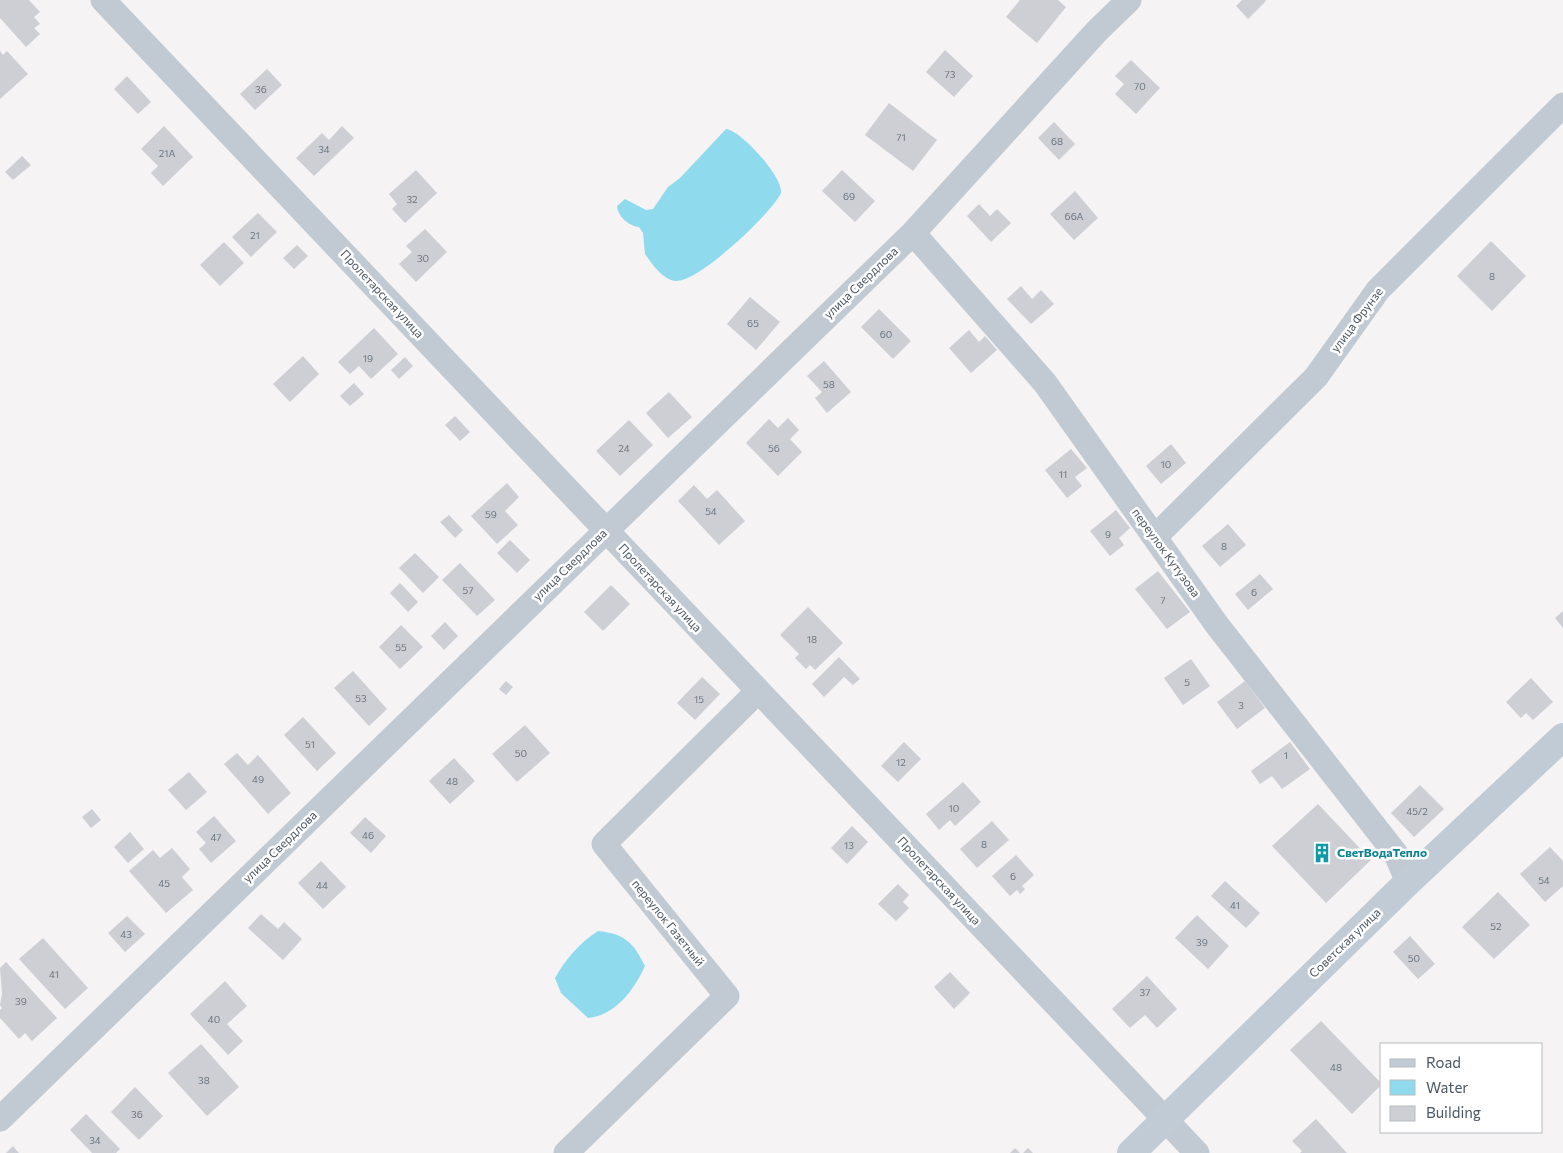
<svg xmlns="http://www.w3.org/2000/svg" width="1563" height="1153" viewBox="0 0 1563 1153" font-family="Commissioner,sans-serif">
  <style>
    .water { fill: #90daee }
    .building { fill: #cdcfd5 }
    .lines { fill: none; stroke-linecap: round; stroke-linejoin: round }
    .street { stroke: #c1cad2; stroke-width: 25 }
    .secondary { stroke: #c1cbd6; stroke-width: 28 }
    .labels { text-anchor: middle; stroke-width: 5; stroke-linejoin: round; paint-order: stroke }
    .number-label { font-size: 10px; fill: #6b747e }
    .street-label { font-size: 12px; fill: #4a5661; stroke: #fff }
    .culture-label { font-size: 12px; font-weight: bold; fill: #0d838f; stroke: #fff; text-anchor: start }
  </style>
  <rect width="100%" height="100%" fill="#f5f3f3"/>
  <path class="water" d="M 726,129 C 742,131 783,177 781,193 C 771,214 699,282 676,281 C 663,280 652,264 645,254 L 643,233 L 639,227 C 629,226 618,217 617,206 L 625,199 L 646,210 L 653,209 L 668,187 L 680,178 Z
    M 598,931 C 625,934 633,942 645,966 C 634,990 616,1015 588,1018 L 561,993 L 555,978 C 566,959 579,943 598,931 Z"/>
  <path class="building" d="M 0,0 L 29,0 L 40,12 L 34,17 L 40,24 L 34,28 L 40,34 L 26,47 L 0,18 Z
    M 1020,0 L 1058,0 L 1066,7 L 1037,43 L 1006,17 Z
    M 1242,0 L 1265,0 L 1266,1 L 1248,19 L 1236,6 Z
    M 945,50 L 973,76 L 954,97 L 926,72 Z
    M 0,51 L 3,55 L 7,51 L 28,74 L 0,99 Z
    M 1131,60 L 1160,88 L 1136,114 L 1115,94 L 1124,84 L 1115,76 Z
    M 267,69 L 282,85 L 255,110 L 240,94 Z
    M 127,76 L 151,102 L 138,114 L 114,89 Z
    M 889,103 L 937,140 L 913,171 L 865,135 Z
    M 1054,122 L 1075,144 L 1059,160 L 1038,138 Z
    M 164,126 L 193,157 L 163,186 L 151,173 L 158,166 L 141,149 Z
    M 342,126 L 354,138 L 314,176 L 296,158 L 322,133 L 329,140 Z
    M 22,156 L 31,165 L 13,180 L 5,172 Z
    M 416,170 L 437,193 L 405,223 L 392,209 L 397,204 L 389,194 Z
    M 842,170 L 875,201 L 855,222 L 822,191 Z
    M 1075,191 L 1098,218 L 1074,240 L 1050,214 Z
    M 979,204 L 990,216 L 997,209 L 1011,223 L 991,242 L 967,216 Z
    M 258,213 L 277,232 L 251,257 L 232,237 Z
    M 425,229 L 447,252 L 416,282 L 399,264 L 412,252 L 406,246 Z
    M 1491,241 L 1526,276 L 1492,311 L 1457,276 Z
    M 224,242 L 244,263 L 220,286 L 200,265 Z
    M 297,245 L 308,256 L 294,269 L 283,258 Z
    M 1021,286 L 1032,299 L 1041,290 L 1054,304 L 1031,324 L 1007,299 Z
    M 750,297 L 780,322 L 756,350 L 727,324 Z
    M 879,309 L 911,341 L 893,359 L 861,327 Z
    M 374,328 L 398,354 L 371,379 L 359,366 L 350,374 L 338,362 Z
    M 969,330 L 979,342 L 985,336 L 997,350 L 971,373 L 949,348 Z
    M 303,356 L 319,374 L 290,402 L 273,384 Z
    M 405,357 L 413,366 L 399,379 L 391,370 Z
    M 824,361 L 851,392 L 827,413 L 815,398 L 822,392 L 807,376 Z
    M 354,383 L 364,394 L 350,406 L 340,396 Z
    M 669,392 L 692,417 L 668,438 L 646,413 Z
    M 455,416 L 470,432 L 460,441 L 445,425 Z
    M 788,418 L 799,430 L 790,439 L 802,452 L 778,476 L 746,443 L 769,419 L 778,428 Z
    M 629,420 L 653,445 L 620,476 L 596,451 Z
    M 1171,444 L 1186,463 L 1161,484 L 1146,466 Z
    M 1071,449 L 1087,468 L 1075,477 L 1082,486 L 1067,498 L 1045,470 Z
    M 507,483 L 519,497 L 505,511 L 518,525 L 497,544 L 471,516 Z
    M 694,485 L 707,499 L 717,490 L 745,521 L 719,545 L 678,501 Z
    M 1116,510 L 1130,528 L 1119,538 L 1124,545 L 1110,556 L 1090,531 Z
    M 449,515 L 463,530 L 455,538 L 440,522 Z
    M 1228,524 L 1246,545 L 1220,567 L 1202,546 Z
    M 510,540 L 530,560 L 517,573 L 497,553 Z
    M 415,553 L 439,577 L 423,593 L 399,568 Z
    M 460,563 L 495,600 L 477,616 L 442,580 Z
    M 1158,571 L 1190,612 L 1167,629 L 1135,589 Z
    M 1260,574 L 1273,589 L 1248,610 L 1235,594 Z
    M 400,583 L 418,602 L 408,612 L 390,593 Z
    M 611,585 L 630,604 L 603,631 L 584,612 Z
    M 808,607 L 843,643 L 815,670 L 810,665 L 806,669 L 795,658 L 799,654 L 780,635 Z
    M 1563,611 L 1563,628 L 1555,618 Z
    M 445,622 L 458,636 L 444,650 L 431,636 Z
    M 401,625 L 423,647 L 400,669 L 379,647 Z
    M 839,657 L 860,679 L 853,685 L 844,677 L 824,697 L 812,684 Z
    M 1191,659 L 1210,686 L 1183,705 L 1164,678 Z
    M 353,671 L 387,709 L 369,726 L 334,688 Z
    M 702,677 L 720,694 L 695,720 L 677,703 Z
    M 1531,678 L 1553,702 L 1533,720 L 1526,713 L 1521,718 L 1506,702 Z
    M 506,681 L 513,687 L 506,695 L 499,689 Z
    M 1245,681 L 1265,708 L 1237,729 L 1217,702 Z
    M 303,717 L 336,753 L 317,771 L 284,735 Z
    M 525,725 L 550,753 L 517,782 L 492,754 Z
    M 904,742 L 921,759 L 898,782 L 881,766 Z
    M 1290,742 L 1310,769 L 1282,789 L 1272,776 L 1260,784 L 1251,771 Z
    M 237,753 L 248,765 L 258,755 L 291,793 L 268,814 L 224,764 Z
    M 454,758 L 475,781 L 450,804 L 429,781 Z
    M 189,772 L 207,792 L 186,810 L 168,790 Z
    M 963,782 L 981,802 L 955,826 L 950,820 L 939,830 L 926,814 Z
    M 1420,785 L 1444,809 L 1414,837 L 1391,813 Z
    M 1318,804 L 1371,860 L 1326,903 L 1272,846 Z
    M 92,809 L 101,820 L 91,828 L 82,817 Z
    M 214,816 L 236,841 L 211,863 L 199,849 L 206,843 L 196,832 Z
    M 365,817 L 386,836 L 371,853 L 350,833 Z
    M 992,821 L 1009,840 L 977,868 L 960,849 Z
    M 852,826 L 868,842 L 847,864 L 831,848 Z
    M 130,832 L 144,849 L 128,863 L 114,847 Z
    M 1550,847 L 1563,861 L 1563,886 L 1545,902 L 1520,874 Z
    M 172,848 L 190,869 L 182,877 L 193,890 L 166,913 L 129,871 L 153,850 L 160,858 Z
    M 1016,855 L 1034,875 L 1022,886 L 1025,889 L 1020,894 L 1017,890 L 1010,896 L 992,876 Z
    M 321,861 L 346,887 L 323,909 L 298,883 Z
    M 1225,881 L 1260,913 L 1246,928 L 1211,896 Z
    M 898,884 L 909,895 L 903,902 L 909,908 L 896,921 L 878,904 Z
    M 1498,892 L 1530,925 L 1494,959 L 1462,927 Z
    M 261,914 L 278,929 L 284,922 L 302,939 L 283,960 L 248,928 Z
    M 1197,915 L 1229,946 L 1208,969 L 1175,938 Z
    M 127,916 L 145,934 L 125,952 L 108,933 Z
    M 1410,936 L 1435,964 L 1418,979 L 1393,952 Z
    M 43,938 L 88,988 L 65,1009 L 19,959 Z
    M 6,962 L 57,1018 L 32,1041 L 25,1033 L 19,1039 L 0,1018 L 0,1010 L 2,1008 L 0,1005 L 2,994 L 0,968 Z
    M 950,972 L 970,993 L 954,1009 L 934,987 Z
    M 1147,976 L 1177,1009 L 1157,1028 L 1145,1015 L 1130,1028 L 1112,1009 Z
    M 225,981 L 247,1006 L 227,1024 L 243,1041 L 228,1055 L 190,1014 Z
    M 1321,1021 L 1382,1084 L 1352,1114 L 1290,1050 Z
    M 201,1044 L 239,1087 L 207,1116 L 168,1073 Z
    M 135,1087 L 163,1116 L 139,1140 L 111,1112 Z
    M 86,1114 L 120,1149 L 116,1153 L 92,1153 L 70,1130 Z
    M 1316,1119 L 1347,1153 L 1300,1153 L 1302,1151 L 1292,1141 Z
    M 13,1146 L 19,1153 L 6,1153 Z
    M 1015,1148 L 1020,1153 L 1010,1153 Z
    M 1028,1148 L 1033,1153 L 1023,1153 Z"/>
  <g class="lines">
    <path class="street" d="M 103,0 L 1197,1153
      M 913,233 L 1045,383 L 1217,625 L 1396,854 L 1408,882
      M 1155,537 L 1316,377 L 1378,290 L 1563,105
      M 0,1119 L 913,233 L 1097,31 L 1129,0
      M 566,1153 L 727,996 L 604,844 L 758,691"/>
    <path class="secondary" d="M 1131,1153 L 1408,882 L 1563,737"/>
  </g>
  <defs>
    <symbol id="building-bare" viewBox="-9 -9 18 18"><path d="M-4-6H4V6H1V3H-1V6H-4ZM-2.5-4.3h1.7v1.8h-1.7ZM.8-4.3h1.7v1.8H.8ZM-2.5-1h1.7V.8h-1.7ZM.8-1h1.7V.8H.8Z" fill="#0f9aa8" stroke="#fff" stroke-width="2.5" paint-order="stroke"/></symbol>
  </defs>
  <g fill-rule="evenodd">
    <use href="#building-bare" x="1308" y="839" width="28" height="28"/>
  </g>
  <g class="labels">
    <g class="number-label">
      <text x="950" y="78">73</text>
      <text x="1140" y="90">70</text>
      <text x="261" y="93">36</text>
      <text x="901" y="141">71</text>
      <text x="1057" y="145">68</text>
      <text x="324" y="153">34</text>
      <text x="167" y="157">21А</text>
      <text x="849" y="200">69</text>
      <text x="412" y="203">32</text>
      <text x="1074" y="220">66А</text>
      <text x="255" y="239">21</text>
      <text x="423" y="262">30</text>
      <text x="1492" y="280">8</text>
      <text x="753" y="327">65</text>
      <text x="886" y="338">60</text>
      <text x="368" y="362">19</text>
      <text x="829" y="388">58</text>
      <text x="624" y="452">24</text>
      <text x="774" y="452">56</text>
      <text x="1166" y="468">10</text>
      <text x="1063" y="478">11</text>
      <text x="711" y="515">54</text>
      <text x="491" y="518">59</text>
      <text x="1108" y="538">9</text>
      <text x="1224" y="550">8</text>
      <text x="468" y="594">57</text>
      <text x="1254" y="596">6</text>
      <text x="1163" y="604">7</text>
      <text x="812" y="643">18</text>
      <text x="401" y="651">55</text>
      <text x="1187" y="686">5</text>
      <text x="361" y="702">53</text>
      <text x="699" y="703">15</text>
      <text x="1241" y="709">3</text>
      <text x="310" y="748">51</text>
      <text x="521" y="757">50</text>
      <text x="1286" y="759">1</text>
      <text x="901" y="766">12</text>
      <text x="258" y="783">49</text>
      <text x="452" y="785">48</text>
      <text x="954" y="812">10</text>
      <text x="1417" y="815">45/2</text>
      <text x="368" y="839">46</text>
      <text x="216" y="841">47</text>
      <text x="984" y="848">8</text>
      <text x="849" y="849">13</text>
      <text x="1013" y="880">6</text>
      <text x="1544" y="884">54</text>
      <text x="164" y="887">45</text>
      <text x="322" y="889">44</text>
      <text x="1235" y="909">41</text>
      <text x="1496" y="930">52</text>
      <text x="126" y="938">43</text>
      <text x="1202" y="946">39</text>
      <text x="1414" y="962">50</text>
      <text x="54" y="978">41</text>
      <text x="1145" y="996">37</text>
      <text x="21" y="1005">39</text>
      <text x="214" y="1023">40</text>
      <text x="1336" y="1071">48</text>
      <text x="204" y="1084">38</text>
      <text x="137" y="1118">36</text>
      <text x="95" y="1144">34</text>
    </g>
    <g class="street-label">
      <text transform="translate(861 283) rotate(-44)" y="4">улица Свердлова</text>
      <text transform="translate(382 294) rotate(47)" y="4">Пролетарская улица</text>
      <text transform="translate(1357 320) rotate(-53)" y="4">улица Фрунзе</text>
      <text transform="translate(1166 553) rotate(54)" y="4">переулок Кутузова</text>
      <text transform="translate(570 565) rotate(-44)" y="4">улица Свердлова</text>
      <text transform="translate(660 588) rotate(47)" y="4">Пролетарская улица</text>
      <text transform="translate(280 847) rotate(-44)" y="4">улица Свердлова</text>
      <text transform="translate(939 881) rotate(47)" y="4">Пролетарская улица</text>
      <text transform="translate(668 923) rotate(51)" y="4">переулок Газетный</text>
      <text transform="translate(1345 943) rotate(-44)" y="4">Советская улица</text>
    </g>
    <g class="culture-label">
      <text x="1337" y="857">СветВодаТепло</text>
    </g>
  </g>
  <rect x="1380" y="1043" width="162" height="90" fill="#ffffff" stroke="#b7bbc0"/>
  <rect x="1390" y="1059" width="25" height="8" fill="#c1cbd6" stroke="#b7bbc0"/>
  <text x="1426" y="1068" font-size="15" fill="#4a5661">Road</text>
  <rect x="1390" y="1080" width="25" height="15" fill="#90daee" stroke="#b7bbc0"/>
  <text x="1426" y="1093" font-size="15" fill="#4a5661">Water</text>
  <rect x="1390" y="1106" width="25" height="15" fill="#cdcfd5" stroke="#b7bbc0"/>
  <text x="1426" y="1118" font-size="15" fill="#4a5661">Building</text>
</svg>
